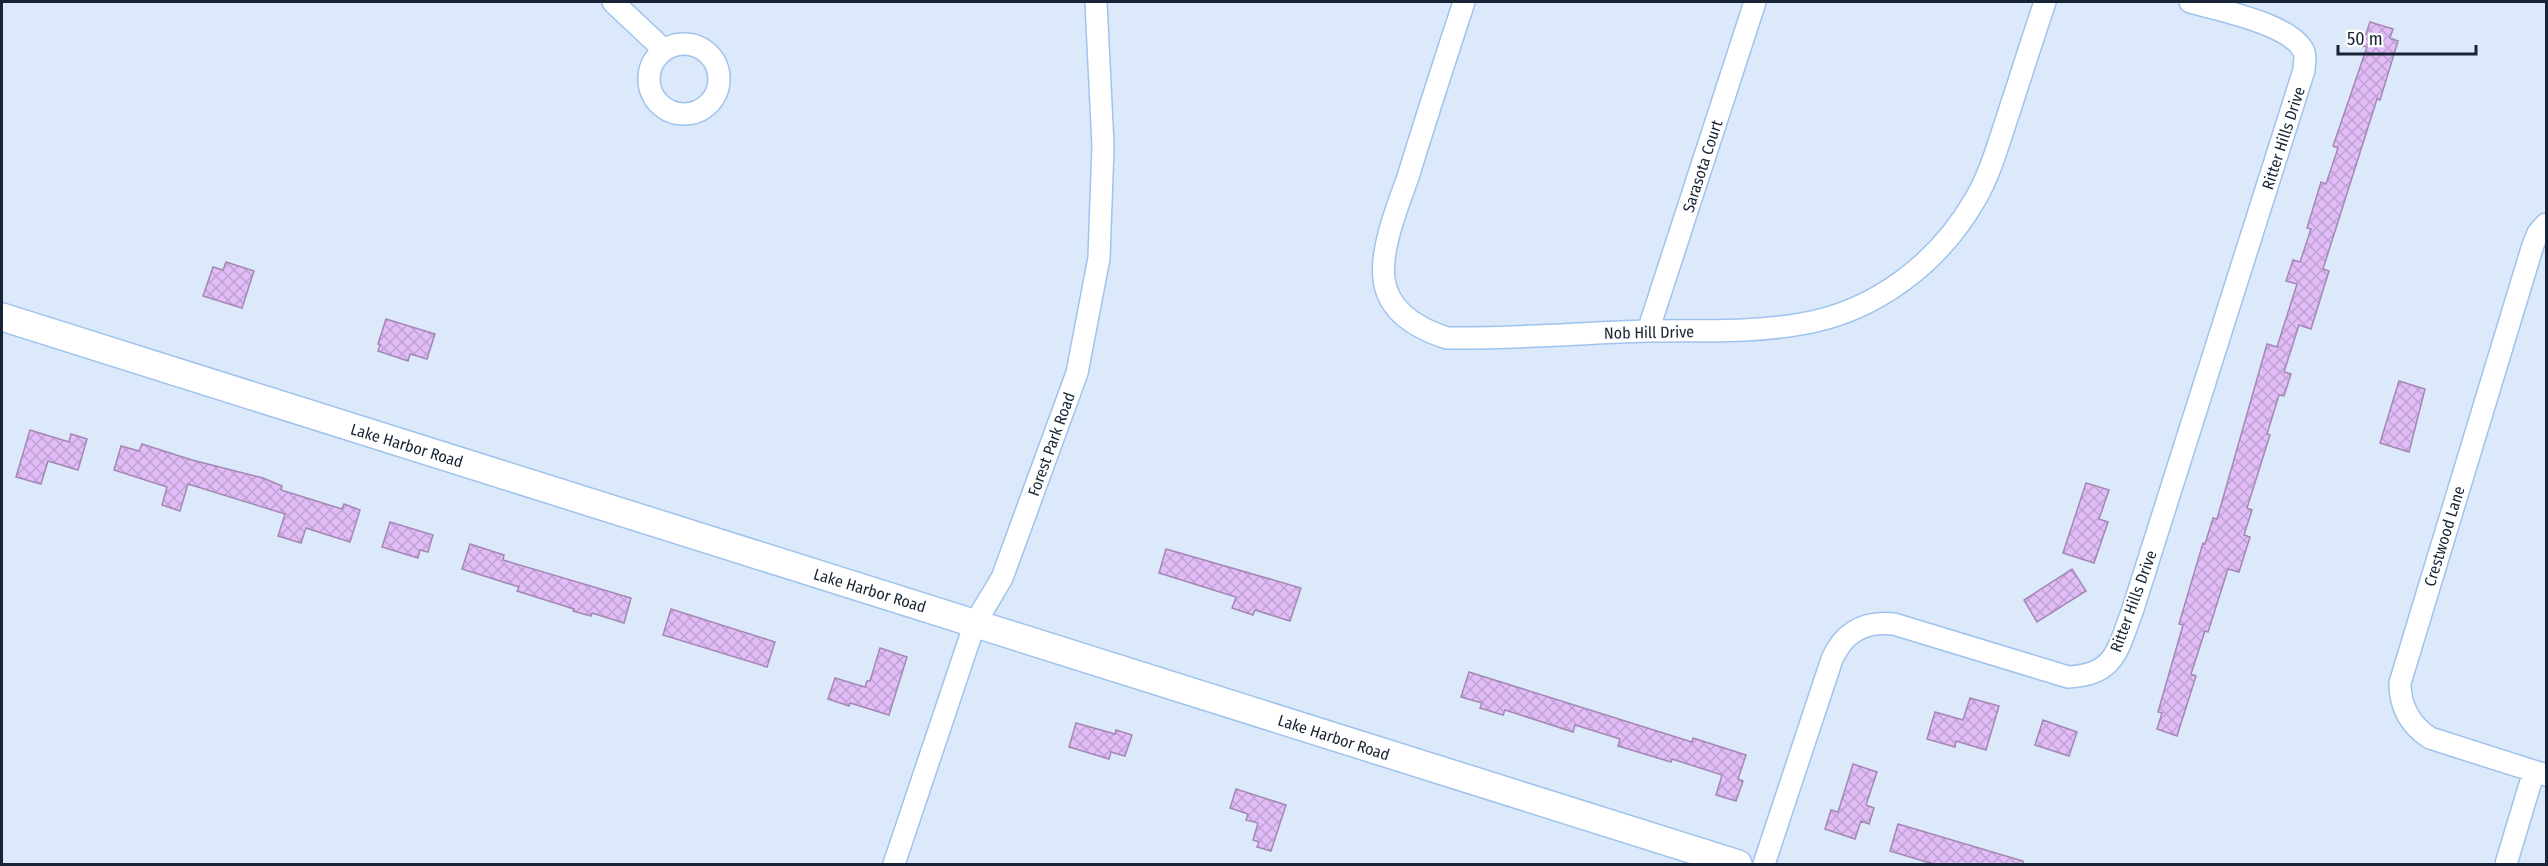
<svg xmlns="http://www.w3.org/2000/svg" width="2548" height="866" viewBox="0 0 2548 866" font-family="'Fira Sans Condensed',sans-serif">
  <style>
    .building { fill: url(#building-cross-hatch); stroke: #a487b4; stroke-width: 1.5 }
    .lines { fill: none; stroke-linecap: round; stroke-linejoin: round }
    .minor-casing { stroke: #9fc3ee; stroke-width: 24 }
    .tertiary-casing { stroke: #9fc3ee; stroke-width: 30 }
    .minor { stroke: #fff; stroke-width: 21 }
    .tertiary { stroke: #fff; stroke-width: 27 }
    .labels { text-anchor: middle; stroke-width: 4.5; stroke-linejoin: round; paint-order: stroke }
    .street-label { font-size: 16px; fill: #172435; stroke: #fff }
  </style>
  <defs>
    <pattern id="building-cross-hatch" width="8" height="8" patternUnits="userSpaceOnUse" patternTransform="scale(1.5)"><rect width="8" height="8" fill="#e1bcf6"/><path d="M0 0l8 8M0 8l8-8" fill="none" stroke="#c0a1d4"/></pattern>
  </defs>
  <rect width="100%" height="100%" fill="#dbe9fb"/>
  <path class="building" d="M 2370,22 L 2393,29 L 2390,38 L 2398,41 L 2380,100 L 2377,99 L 2323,269 L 2329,271 L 2311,329 L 2299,325 L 2284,372 L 2291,374 L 2284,396 L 2279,395 L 2267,434 L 2270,435 L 2247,508 L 2252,510 L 2244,535 L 2250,537 L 2239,572 L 2228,569 L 2208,632 L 2205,631 L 2191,674 L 2196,676 L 2177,736 L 2157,729 L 2162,713 L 2158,712 L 2183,625 L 2179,624 L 2203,543 L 2205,544 L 2213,518 L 2217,519 L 2267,344 L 2277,347 L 2297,284 L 2286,281 L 2293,260 L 2300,262 L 2311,229 L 2307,228 L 2321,182 L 2326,184 L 2338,148 L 2333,146 L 2367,47 L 2362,46 Z
    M 226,262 L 254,271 L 242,308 L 203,296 L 213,267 L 223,270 Z
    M 386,319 L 435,334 L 427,359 L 410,354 L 408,361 L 378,351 L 380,345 L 378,344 Z
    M 2399,381 L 2425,389 L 2409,452 L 2380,443 Z
    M 30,430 L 69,442 L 71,434 L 87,439 L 78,470 L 48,461 L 41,484 L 16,477 Z
    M 142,444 L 192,460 L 263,478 L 282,486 L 281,490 L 342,509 L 344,504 L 360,510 L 350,542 L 306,528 L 301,543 L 278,536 L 285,514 L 188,484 L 180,511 L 162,505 L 167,487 L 114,470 L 121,446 L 139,451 Z
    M 2086,483 L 2109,490 L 2099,519 L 2108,522 L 2094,563 L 2063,553 Z
    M 390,522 L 433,535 L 428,552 L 420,550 L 418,558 L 382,547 Z
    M 470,544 L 504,555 L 503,560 L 631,598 L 624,623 L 592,613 L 591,616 L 573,611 L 574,609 L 517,591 L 519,587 L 462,569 Z
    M 1166,549 L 1301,588 L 1290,621 L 1255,610 L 1253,615 L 1232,608 L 1236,597 L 1159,573 Z
    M 2072,569 L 2086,591 L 2037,622 L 2024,600 Z
    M 671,609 L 775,642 L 767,667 L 663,635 Z
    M 880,648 L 907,657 L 889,715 L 850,703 L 849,706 L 828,699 L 835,678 L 865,687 L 867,681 L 870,681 Z
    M 1469,672 L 1692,742 L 1693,738 L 1746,755 L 1738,779 L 1743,781 L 1736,801 L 1716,795 L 1722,775 L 1672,759 L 1671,762 L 1618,746 L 1620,739 L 1575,725 L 1573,732 L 1505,710 L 1503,715 L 1480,708 L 1482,703 L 1461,697 Z
    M 1970,698 L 1999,706 L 1986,750 L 1956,741 L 1955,747 L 1927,739 L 1935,712 L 1963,720 Z
    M 2043,720 L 2077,732 L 2069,756 L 2035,745 Z
    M 1076,723 L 1115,734 L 1116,730 L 1132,735 L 1125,756 L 1111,752 L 1109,759 L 1069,747 Z
    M 1853,764 L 1877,772 L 1866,805 L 1874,808 L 1869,824 L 1861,821 L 1855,839 L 1825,829 L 1831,810 L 1838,812 Z
    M 1236,789 L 1286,805 L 1271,851 L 1257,847 L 1259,842 L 1253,840 L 1258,823 L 1246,820 L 1248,814 L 1230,808 Z
    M 1898,824 L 2023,861 L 2023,864 L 1933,864 L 1890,851 Z"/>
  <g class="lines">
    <defs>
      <path id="minor" d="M 613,2 L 664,50
        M 1464,2 C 1445,60 1426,118 1408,177 C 1398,205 1380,249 1384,279 C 1388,312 1419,329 1447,338 C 1514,339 1580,333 1647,331 C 1698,330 1750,333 1801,324 C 1875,312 1939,263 1976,198 C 1990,174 1998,145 2007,118 C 2020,79 2032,40 2045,2
        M649 79a35 35 0 1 1 70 0a35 35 0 1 1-70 0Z
        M 2546,224 L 2538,233 L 2533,245 L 2400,683 C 2400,707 2410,725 2430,738 L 2546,775
        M 1648,331 L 1755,2
        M 894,864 L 975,623 L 1002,578 L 1077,373 L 1099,258 L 1103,146 L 1096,2
        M 1764,864 L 1832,659 C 1844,632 1864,621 1894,624 L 2068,677 C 2115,675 2117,651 2132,612 L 2304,70 C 2304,65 2306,57 2304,52 C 2292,24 2218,10 2190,2
        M 2506,864 L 2534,771"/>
      <path id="tertiary" d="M 2,317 L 1738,864"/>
    </defs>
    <use href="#minor" class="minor-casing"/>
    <use href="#tertiary" class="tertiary-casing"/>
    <use href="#minor" class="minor"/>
    <use href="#tertiary" class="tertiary"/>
  </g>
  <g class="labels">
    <g class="street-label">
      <text transform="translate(2283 138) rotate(-72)" y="6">Ritter Hills Drive</text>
      <text transform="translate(1702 166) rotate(-72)" y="6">Sarasota Court</text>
      <text transform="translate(1649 332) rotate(-1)" y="6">Nob Hill Drive</text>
      <text transform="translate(1051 444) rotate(-70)" y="6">Forest Park Road</text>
      <text transform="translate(407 445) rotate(17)" y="6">Lake Harbor Road</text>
      <text transform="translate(2444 536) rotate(-73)" y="6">Crestwood Lane</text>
      <text transform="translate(870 590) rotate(17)" y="6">Lake Harbor Road</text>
      <text transform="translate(2133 601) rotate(-70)" y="6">Ritter Hills Drive</text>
      <text transform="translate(1334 737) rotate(18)" y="6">Lake Harbor Road</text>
    </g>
  </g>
  <rect width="2548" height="866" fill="none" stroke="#172435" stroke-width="6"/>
  <path d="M2338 45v9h138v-9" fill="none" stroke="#172435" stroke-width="3"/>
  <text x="2347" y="45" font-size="18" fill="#172435" stroke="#ffffff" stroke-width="4.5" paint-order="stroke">50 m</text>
</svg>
